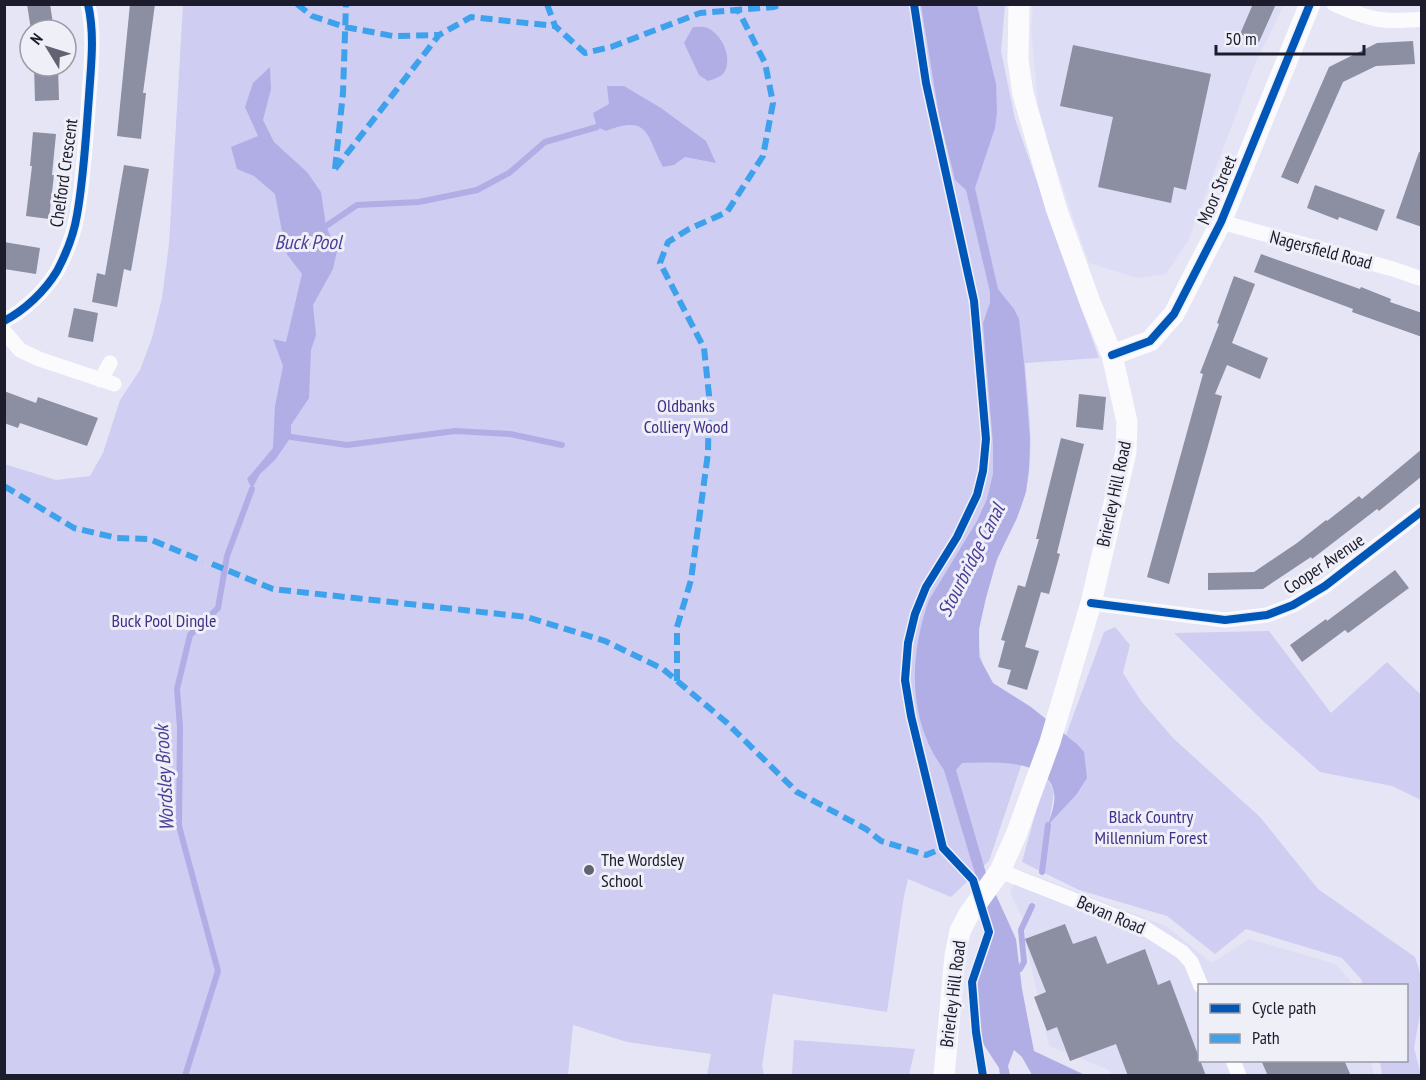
<svg xmlns="http://www.w3.org/2000/svg" width="1426" height="1080" viewBox="0 0 1426 1080" font-family="'PT Sans Narrow',sans-serif">
  <style>
    .built { fill: #deddf6 }
    .green { fill: #cfcdf2 }
    .water { fill: #b1aee6 }
    .lines { fill: none; stroke-linecap: round; stroke-linejoin: round }
    .stream { stroke: #b1aee6; stroke-width: 6 }
    .building { fill: #8b8fa1 }
    .street { stroke: #fbfbfe; stroke-width: 15 }
    .secondary { stroke: #fbfbfe; stroke-width: 21 }
    .quiet { stroke: #3da2eb; stroke-width: 6; stroke-dasharray: 12 6; stroke-linecap: butt }
    .cycleway-casing { stroke: #efeff8; stroke-width: 11 }
    .cycleway { stroke: #0057b8; stroke-width: 8 }
    .poi-dot { fill: #636273; stroke: #efeff8; stroke-width: 2 }
    .labels { text-anchor: middle; stroke-width: 6; stroke-linejoin: round; paint-order: stroke }
    .street-label { font-size: 18px; fill: #1d1c2d; stroke: #efeff8 }
    .park-label { font-size: 18px; fill: #403087; stroke: #efeff8 }
    .poi-label { font-size: 18px; fill: #1d1c2d; stroke: #efeff8; text-anchor: start }
    .water-label { font-size: 20px; font-style: italic; fill: #4c3e96; stroke: #efeff8 }
  </style>
  <rect width="100%" height="100%" fill="#e6e5f5"/>
  <path class="built" d="M 1033,5 L 1284,5 L 1255,64 L 1189,239 L 1166,274 L 1137,278 L 1089,263 L 1039,118 L 1031,30 Z
    M 1020,870 L 1166,926 L 1212,963 L 1249,939 L 1336,964 L 1354,985 L 1200,986 L 1200,1060 L 1371,1061 L 1374,1075 L 1112,1075 L 1109,1070 L 1049,1046 L 1025,939 L 1026,925 L 1010,893 Z"/>
  <path class="green" d="M 183,5 L 1005,5 L 1001,51 L 1015,119 L 1099,358 L 1025,363 C 1028,404 1035,449 1026,490 C 1021,514 1007,535 998,558 C 984,590 966,656 994,684 C 1007,698 1028,705 1043,717 L 1021,766 L 989,861 L 951,897 L 908,879 L 904,896 L 887,1012 L 773,994 L 762,1066 L 764,1075 L 707,1075 L 711,1054 L 627,1042 L 573,1025 L 568,1075 L 5,1075 L 4,464 L 56,480 L 90,476 L 103,453 L 120,400 L 140,370 L 152,338 L 162,298 L 169,244 Z
    M 1115,627 L 1130,645 L 1123,673 L 1141,701 L 1174,739 L 1260,817 L 1318,889 L 1415,957 L 1421,976 L 1422,1002 L 1414,1048 L 1421,1075 L 1382,1075 L 1380,1061 L 1406,1060 L 1406,986 L 1363,985 L 1361,979 L 1342,958 L 1246,929 L 1215,954 L 1167,916 L 1079,890 L 1022,862 L 1046,775 L 1054,792 L 1049,823 L 1077,744 L 1066,735 L 1104,632 Z
    M 1269,631 L 1331,713 L 1387,662 L 1421,695 L 1421,800 L 1392,786 L 1320,772 L 1262,720 L 1174,633 Z
    M 794,1040 L 915,1049 L 909,1075 L 792,1075 Z"/>
  <path class="water" d="M 921,5 L 977,5 L 996,84 L 997,112 L 995,128 L 975,188 L 998,289 L 1014,309 L 1019,319 L 1024,363 L 1030,439 L 1029,469 L 1026,492 L 1017,518 L 997,559 L 986,598 L 979,629 L 979,657 L 993,683 L 1031,707 L 1077,744 L 1084,752 L 1087,778 L 1076,795 L 1048,825 C 1051,815 1056,802 1054,792 C 1047,757 989,763 962,763 L 956,770 L 986,873 L 1016,939 L 1022,989 L 1034,1051 L 1085,1075 L 1032,1075 L 1022,1057 L 1014,1050 L 1008,1066 L 1010,1075 L 1000,1075 L 999,1068 L 982,1042 L 976,986 L 991,942 L 992,930 L 944,770 C 907,720 909,656 929,600 L 977,521 L 987,499 L 993,474 L 993,444 L 983,323 L 990,303 L 990,292 L 966,190 L 955,180 L 939,115 Z
    M 693,27 C 698,27 704,26 708,28 C 722,35 732,56 725,71 C 722,77 714,79 708,81 L 699,75 L 684,43 Z
    M 270,67 L 271,89 L 263,120 L 274,142 L 307,172 L 321,192 L 326,226 L 337,251 L 333,269 L 313,305 L 316,335 L 311,350 L 309,398 L 291,425 L 291,437 L 275,460 L 260,474 L 252,489 L 247,479 L 273,448 L 275,406 L 283,366 L 273,339 L 286,342 L 302,274 L 286,253 L 275,194 L 254,176 L 237,169 L 231,147 L 258,136 L 245,107 L 253,83 Z
    M 607,86 L 624,86 L 661,108 L 706,141 L 716,163 L 685,157 L 674,165 L 663,167 C 646,136 650,114 606,131 L 597,127 L 593,113 L 609,104 Z"/>
  <g class="lines">
    <path class="stream" d="M 326,226 L 357,205 L 419,202 L 477,190 L 509,173 L 545,142 L 597,127
      M 291,437 L 347,445 L 455,431 L 510,434 L 562,445
      M 1042,872 L 1048,825
      M 1020,969 L 1024,962 L 1021,930 L 1032,906
      M 185,1076 L 218,971 L 179,826 L 180,727 L 177,689 L 190,635 L 218,608 L 227,556 L 252,489"/>
  </g>
  <path class="building" d="M 27,4 L 50,4 L 54,30 L 31,30 Z
    M 130,4 L 155,4 L 143,93 L 146,93 L 141,139 L 117,136 Z
    M 1253,4 L 1276,4 L 1259,42 L 1240,34 Z
    M 1413,41 L 1415,64 L 1376,66 L 1343,82 L 1298,184 L 1281,177 L 1329,67 L 1377,43 Z
    M 1073,45 L 1211,74 L 1186,190 L 1174,187 L 1171,203 L 1098,187 L 1113,117 L 1060,106 Z
    M 34,66 L 58,66 L 59,100 L 35,101 Z
    M 33,132 L 56,134 L 52,175 L 54,175 L 49,219 L 26,216 L 32,166 L 30,166 Z
    M 1419,152 L 1422,153 L 1422,227 L 1396,218 Z
    M 124,165 L 149,169 L 131,271 L 124,269 L 117,307 L 92,302 L 97,273 L 105,275 Z
    M 1315,185 L 1385,210 L 1377,231 L 1339,217 L 1338,220 L 1307,208 Z
    M 4,242 L 40,248 L 36,274 L 4,269 Z
    M 1261,254 L 1360,289 L 1361,287 L 1391,299 L 1390,302 L 1422,313 L 1422,337 L 1352,312 L 1353,309 L 1254,272 Z
    M 1234,276 L 1255,284 L 1232,343 L 1268,358 L 1260,379 L 1227,365 L 1215,394 L 1222,396 L 1169,584 L 1147,577 L 1203,374 L 1200,373 L 1219,324 L 1217,323 Z
    M 74,308 L 98,313 L 93,342 L 68,337 Z
    M 4,391 L 36,403 L 38,397 L 98,418 L 87,446 L 20,423 L 18,428 L 4,423 Z
    M 1079,394 L 1106,397 L 1103,430 L 1076,427 Z
    M 1061,438 L 1084,444 L 1057,553 L 1060,554 L 1049,594 L 1041,592 L 1025,647 L 1039,651 L 1027,690 L 1007,684 L 1011,670 L 998,667 L 1005,641 L 1001,640 L 1018,585 L 1025,587 L 1039,539 L 1036,539 Z
    M 1422,449 L 1422,476 L 1379,511 L 1377,509 L 1312,559 L 1311,557 L 1263,589 L 1208,590 L 1208,573 L 1254,572 L 1297,543 L 1326,520 L 1327,521 L 1359,496 L 1362,499 Z
    M 1395,570 L 1409,588 L 1348,633 L 1345,630 L 1302,662 L 1290,645 L 1326,619 L 1327,621 Z
    M 1065,924 L 1073,944 L 1096,936 L 1107,964 L 1145,949 L 1158,985 L 1170,980 L 1206,1076 L 1128,1076 L 1116,1044 L 1070,1061 L 1057,1027 L 1047,1031 L 1034,997 L 1046,992 L 1025,939 Z
    M 1261,1060 L 1344,1060 L 1351,1076 L 1268,1076 Z"/>
  <g class="lines">
    <path class="street" d="M 1334,4 C 1370,20 1382,23 1422,19
      M 1221,222 L 1393,269 L 1422,279
      M 4,321 C 25,310 45,291 57,271 C 66,254 74,234 77,215 C 84,176 86,135 89,96 C 91,65 95,35 88,4
      M 4,331 L 20,350 L 39,359 L 114,384
      M 101,380 L 110,363
      M 1091,603 L 1225,620 L 1267,615 L 1293,605 L 1325,586 L 1422,511
      M 1000,871 L 1143,927 L 1182,952 L 1191,962 L 1201,986
      M 1233,1060 L 1239,1076"/>
    <path class="secondary" d="M 1112,355 L 1150,341 L 1174,314 L 1221,222 L 1310,4
      M 944,1076 L 955,956 L 960,931 L 969,914 L 1000,871 L 1016,835 L 1050,742 L 1091,603 L 1126,452 L 1127,422 L 1112,355 L 1090,302 L 1056,208 L 1023,94 L 1018,60 L 1019,4"/>
    <path class="quiet" d="M 297,4 L 312,16 L 345,27 L 393,36 L 439,35
      M 547,4 L 555,26 L 585,53 L 611,47 L 700,13 L 774,7 L 781,4
      M 335,169 L 439,35 L 471,17 L 555,26
      M 335,169 L 343,93 L 346,4
      M 4,486 L 74,528 L 117,538 L 149,539 L 203,561
      M 212,564 L 273,589 L 527,617 L 605,641 L 663,669 L 726,722 L 797,792 L 866,829 L 881,841 L 926,855 L 943,848
      M 677,681 L 677,627 L 691,580 L 708,453 L 709,395 L 704,348 L 660,263 L 668,242 L 689,229 L 727,212 L 763,156 L 773,103 L 765,63 L 738,10"/>
    <defs>
      <path id="cycleway" d="M 914,4 L 926,83 L 974,301 L 986,439 L 983,471 L 977,495 L 957,537 L 926,587 L 915,614 L 908,643 L 905,680 L 911,716 L 943,848 L 973,880 L 989,932 L 972,982 L 976,1032 L 983,1076
        M 4,321 C 25,310 45,291 57,271 C 66,254 74,234 77,215 C 84,176 86,135 89,96 C 91,65 95,35 88,4
        M 1112,355 L 1150,341 L 1174,314 L 1221,222 L 1310,4
        M 1091,603 L 1225,620 L 1267,615 L 1293,605 L 1325,586 L 1422,511"/>
    </defs>
    <use href="#cycleway" class="cycleway-casing"/>
    <use href="#cycleway" class="cycleway"/>
  </g>
  <circle class="poi-dot" cx="589" cy="870" r="6"/>
  <g class="labels">
    <g class="street-label">
      <text transform="translate(64 173) rotate(-82)" y="6">Chelford Crescent</text>
      <text transform="translate(1217 190) rotate(-67)" y="6">Moor Street</text>
      <text transform="translate(1321 250) rotate(15)" y="6">Nagersfield Road</text>
      <text transform="translate(1114 494) rotate(-78)" y="6">Brierley Hill Road</text>
      <text transform="translate(1324 564) rotate(-34)" y="6">Cooper Avenue</text>
      <text transform="translate(1111 915) rotate(23)" y="6">Bevan Road</text>
      <text transform="translate(953 994) rotate(-83)" y="6">Brierley Hill Road</text>
    </g>
    <g class="park-label">
      <text x="686" y="412">Oldbanks<tspan x="686" dy="21">Colliery Wood</tspan></text>
      <text x="164" y="627">Buck Pool Dingle</text>
      <text x="1151" y="823">Black Country<tspan x="1151" dy="21">Millennium Forest</tspan></text>
    </g>
    <g class="poi-label">
      <text x="601" y="866">The Wordsley<tspan x="601" dy="21">School</tspan></text>
    </g>
    <g class="water-label">
      <text x="308" y="249">Buck Pool</text>
      <text transform="translate(971 560) rotate(-63)" y="7">Stourbridge Canal</text>
      <text transform="translate(164 778) rotate(-93)" y="7">Wordsley Brook</text>
    </g>
  </g>
  <rect width="1426" height="1080" fill="none" stroke="#1d1c2d" stroke-width="12"/>
  <rect x="1198" y="984" width="210" height="78" fill="#efeff8" stroke="#9b9ba7" stroke-width="1.5"/>
  <rect x="1210" y="1004" width="30" height="9" fill="#0057b8" stroke="#9b9ba7" stroke-width="1.5"/>
  <text x="1252" y="1014" font-size="18" fill="#1d1c2d">Cycle path</text>
  <rect x="1210" y="1034" width="30" height="9" fill="#3da2eb" stroke="#9b9ba7" stroke-width="1.5"/>
  <text x="1252" y="1044" font-size="18" fill="#1d1c2d">Path</text>
  <g transform="translate(48 48) rotate(308)"><circle r="28" fill="#efeff8" stroke="#9b9ba7" stroke-width="1.5"/>
  <path d="M0-4.5L10 22L0 15L-10 22Z" fill="#636273"/>
  <text y="-9" font-size="16" font-weight="bold" text-anchor="middle" fill="#1d1c2d">N</text>
  </g>
  <path d="M1216 45v9h148v-9" fill="none" stroke="#1d1c2d" stroke-width="3"/>
  <text x="1225" y="45" font-size="18" fill="#1d1c2d" stroke="#efeff8" stroke-width="4.5" paint-order="stroke">50 m</text>
</svg>
